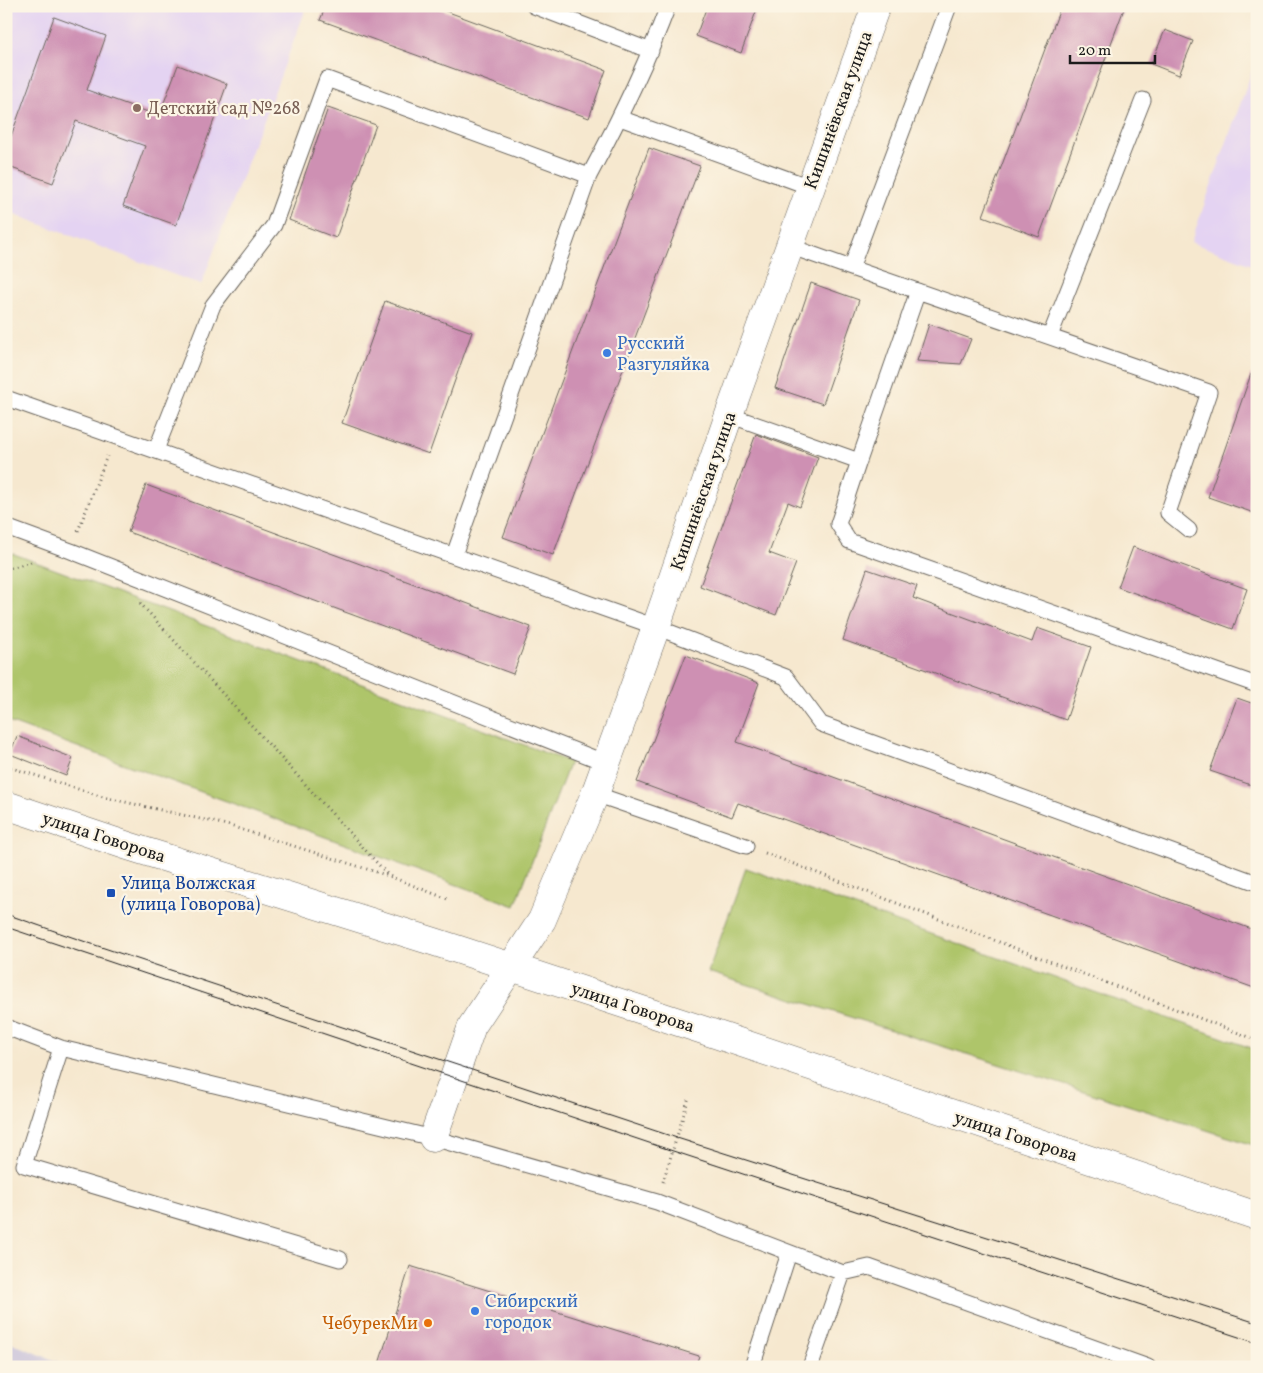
<svg xmlns="http://www.w3.org/2000/svg" width="1263" height="1373" viewBox="0 0 1263 1373" font-family="Vollkorn,serif">
  <style>
    .built { fill: #e4d3f2 }
    .industrial { fill: #c6c0da }
    .green { fill: #aec56a; stroke: #657043 }
    .building { fill: #ce90b3 }
    .lines { fill: none; stroke-linecap: round; stroke-linejoin: round }
    .service-casing { stroke: #68635b; stroke-width: 17 }
    .minor-casing { stroke: #68635b; stroke-width: 29 }
    .primary-casing { stroke: #68635b; stroke-width: 29 }
    .path { stroke: #68635b; stroke-width: 3; stroke-dasharray: 1 4; stroke-linecap: butt }
    .service { stroke: #fff; stroke-width: 15 }
    .minor { stroke: #fff; stroke-width: 28 }
    .primary { stroke: #fff; stroke-width: 28 }
    .tram { stroke: #1c1c1c; stroke-width: 1 }
    .education-dot { fill: #8d6e63; stroke: #fcf5e5; stroke-width: 2 }
    .shop-dot { fill: #3f7fe0; stroke: #fcf5e5; stroke-width: 2 }
    .transit-dot { fill: #1a4fb4; stroke: #fcf5e5; stroke-width: 2 }
    .food-dot { fill: #e8710a; stroke: #fcf5e5; stroke-width: 2 }
    .labels { text-anchor: middle; stroke-width: 4.5; stroke-linejoin: round; paint-order: stroke }
    .education-label { font-size: 18px; fill: #785e54; stroke: #fcf5e5; text-anchor: start }
    .street-label { font-size: 18px; fill: #1c1c1c; stroke: #fcf5e5 }
    .shop-label { font-size: 18px; fill: #366cbe; stroke: #fcf5e5; text-anchor: start }
    .transit-label { font-size: 18px; fill: #164399; stroke: #fcf5e5; text-anchor: start }
    .food-label { font-size: 18px; fill: #c56008; stroke: #fcf5e5; text-anchor: end }
  </style>
  <rect width="100%" height="100%" fill="#fcf5e5"/>
  <filter id="ink" filterUnits="userSpaceOnUse"><feTurbulence type="fractalNoise" baseFrequency=".02" numOctaves="2"/><feDisplacementMap in="SourceGraphic" scale="10" xChannelSelector="R" yChannelSelector="G"/><feConvolveMatrix kernelMatrix="1 2 1 2 8 2 1 2 1" color-interpolation-filters="sRGB"/></filter>
  <filter id="wash" filterUnits="userSpaceOnUse"><feTurbulence type="fractalNoise" baseFrequency=".0096" numOctaves="4" result="noise"/><feDisplacementMap in="SourceGraphic" scale="20" xChannelSelector="R" yChannelSelector="G"/><feGaussianBlur stdDeviation="1.12" result="paint"/><feColorMatrix in="noise" values="0 0 0 0 0 0 0 0 0 0 0 0 0 0 0 0 0 1.4 0 .05"/><feComposite in="paint" operator="in"/></filter>
  <g filter="url(#wash)">
    <rect width="100%" height="100%" fill="#f6e8cf"/>
    <path class="built" d="M 6,6 L 307,6 L 201,285 L 6,211 Z
      M 1257,57 L 1257,267 L 1191,242 Z"/>
    <path class="industrial" d="M 6,1341 L 71,1367 L 6,1367 Z"/>
    <path class="green" d="M 6,551 L 570,762 L 515,906 L 6,721 Z
      M 746,868 L 1257,1050 L 1257,1146 L 708,972 Z"/>
    <g id="blocks">
      <path class="building" d="M 326,6 L 432,6 L 606,70 L 589,118 L 320,20 Z
        M 707,6 L 758,6 L 741,53 L 696,36 Z
        M 1061,6 L 1125,6 L 1039,237 L 983,216 Z
        M 54,17 L 106,36 L 87,90 L 159,116 L 178,65 L 227,84 L 176,225 L 123,206 L 145,146 L 76,121 L 53,183 L 6,166 L 6,150 Z
        M 1165,30 L 1193,41 L 1179,75 L 1151,64 Z
        M 328,108 L 376,125 L 336,238 L 289,220 Z
        M 649,148 L 700,166 L 553,555 L 503,537 Z
        M 811,283 L 859,300 L 823,404 L 775,388 Z
        M 385,301 L 472,332 L 429,454 L 342,423 Z
        M 929,324 L 971,339 L 961,364 L 917,361 Z
        M 1251,374 L 1257,376 L 1257,514 L 1208,497 Z
        M 756,434 L 818,457 L 800,507 L 788,502 L 769,553 L 796,563 L 776,615 L 700,586 Z
        M 146,485 L 531,627 L 513,674 L 128,532 Z
        M 1133,547 L 1247,589 L 1233,629 L 1118,587 Z
        M 867,569 L 917,586 L 913,598 L 1032,642 L 1037,628 L 1091,647 L 1066,720 L 843,640 Z
        M 686,655 L 759,683 L 737,742 L 1257,931 L 1257,989 L 738,803 L 732,817 L 637,782 Z
        M 1237,698 L 1257,705 L 1257,787 L 1210,771 Z
        M 17,736 L 73,758 L 66,776 L 10,754 Z
        M 410,1266 L 699,1356 L 695,1367 L 378,1367 Z"/>
    </g>
  </g>
  <g filter="url(#ink)">
    <use href="#blocks" fill-opacity="0" stroke="#68635b" stroke-width="1"/>
    <g class="lines">
      <defs>
        <path id="service" d="M 534,6 L 651,51
          M 620,118 L 810,187
          M 789,246 L 851,268 L 1209,392 L 1168,513 L 1189,530
          M 851,268 L 949,6
          M 1050,336 L 1143,100
          M 6,398 L 656,627 L 786,677 L 821,724 L 1257,883
          M 729,415 L 859,461 L 838,524 L 849,541 L 1257,685
          M 156,450 L 213,305 L 274,225 L 327,79 L 589,176
          M 859,461 L 918,291
          M 6,527 L 71,551 L 606,763
          M 454,555 L 589,176 C 619,120 646,65 668,6
          M 595,794 L 746,846
          M 6,1027 L 61,1048 L 433,1138 L 657,1202 L 843,1273 L 869,1267 L 1148,1367
          M 61,1048 L 24,1165 L 340,1259
          M 752,1367 L 789,1253
          M 810,1367 L 843,1273"/>
        <path id="minor" d="M 433,1138 L 472,1026 L 542,920 L 595,794 L 656,627 L 729,415 L 876,6"/>
        <path id="primary" d="M 6,805 L 128,846 L 435,942 L 706,1031 L 1257,1216"/>
      </defs>
      <use href="#service" class="service-casing"/>
      <use href="#minor" class="minor-casing"/>
      <use href="#primary" class="primary-casing"/>
      <path class="path" d="M 78,531 L 107,456
        M 6,569 L 35,561
        M 140,603 L 388,875
        M 6,766 L 103,797 L 227,825 L 389,876 L 450,900
        M 765,853 L 1257,1040
        M 663,1182 L 689,1097"/>
      <use href="#service" class="service"/>
      <use href="#minor" class="minor"/>
      <use href="#primary" class="primary"/>
      <path class="tram" d="M 6,914 L 86,942 L 677,1138 L 1257,1323
        M 6,927 L 673,1151 L 1257,1343"/>
    </g>
  </g>
  <circle class="education-dot" cx="137" cy="108" r="5"/>
  <g class="shop-dot">
    <circle cx="607" cy="353" r="5"/>
    <circle cx="475" cy="1311" r="5"/>
  </g>
  <rect class="transit-dot" x="106" y="888" width="10" height="10" rx="2.5"/>
  <circle class="food-dot" cx="428" cy="1323" r="5"/>
  <g class="labels">
    <g class="education-label">
      <text x="147" y="114">Детский сад №268</text>
    </g>
    <g class="street-label">
      <text transform="translate(838 110) rotate(-70)" y="6">Кишинёвская улица</text>
      <text transform="translate(703 491) rotate(-71)" y="6">Кишинёвская улица</text>
      <text transform="translate(104 837) rotate(18)" y="6">улица Говорова</text>
      <text transform="translate(633 1007) rotate(18)" y="6">улица Говорова</text>
      <text transform="translate(1016 1136) rotate(18)" y="6">улица Говорова</text>
    </g>
    <g class="shop-label">
      <text x="617" y="349">Русский<tspan x="617" dy="21">Разгуляйка</tspan></text>
      <text x="485" y="1307">Сибирский<tspan x="485" dy="21">городок</tspan></text>
    </g>
    <g class="transit-label">
      <text x="121" y="889">Улица Волжская<tspan x="121" dy="21">(улица Говорова)</tspan></text>
    </g>
    <g class="food-label">
      <text x="418" y="1329">ЧебурекМи</text>
    </g>
  </g>
  <rect width="1263" height="1373" fill="none" stroke="#fcf5e5" stroke-width="25"/>
  <path d="M1070 55v8h85v-8" fill="none" stroke="#1c1c1c" stroke-width="2.5"/>
  <text x="1078" y="55" font-size="15" fill="#1c1c1c" stroke="#fcf5e5" stroke-width="4" paint-order="stroke">20 m</text>
</svg>
